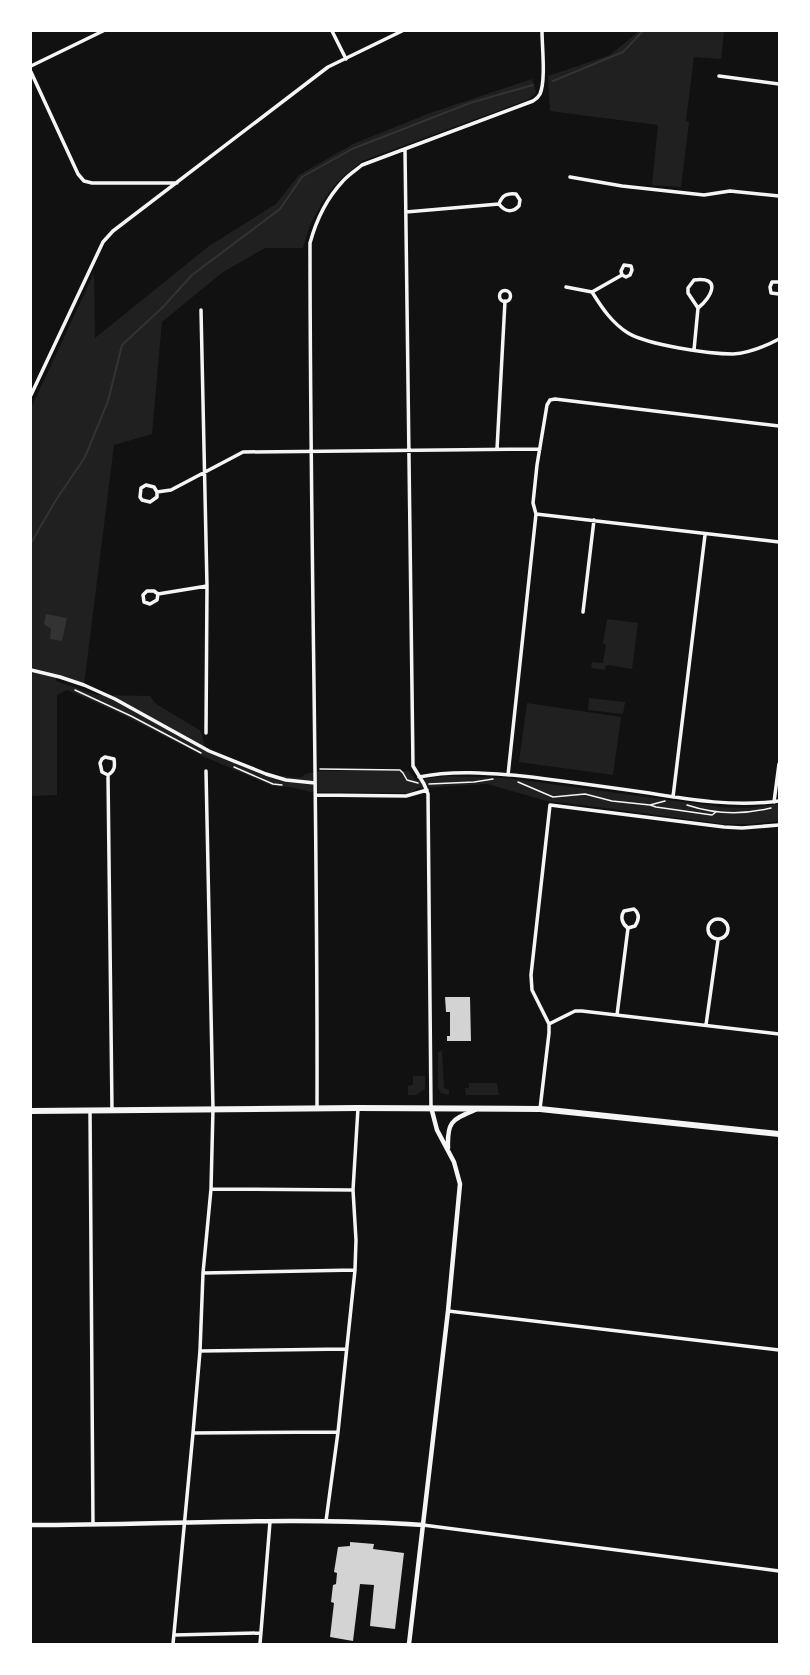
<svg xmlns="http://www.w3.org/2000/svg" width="810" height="1675" viewBox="0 0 810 1675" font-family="Figtree,sans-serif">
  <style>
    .green { fill: #202020 }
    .water { fill: #333 }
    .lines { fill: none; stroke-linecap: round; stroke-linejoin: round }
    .stream { stroke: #333; stroke-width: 2 }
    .building { fill: #d3d3d3 }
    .path { stroke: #f5f5f5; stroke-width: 1.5 }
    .minor { stroke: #f5f5f5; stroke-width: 3.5 }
    .tertiary { stroke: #f5f5f5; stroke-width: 4.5 }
    .primary { stroke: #f5f5f5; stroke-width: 6 }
  </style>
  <rect width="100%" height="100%" fill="#111"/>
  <path class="green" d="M 639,31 L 724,31 L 721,59 L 694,57 L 686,121 L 689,122 L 681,187 L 652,185 L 658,125 L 550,111 L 548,76 L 610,55 Z
    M 532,79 L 536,92 L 533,96 L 527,100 L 362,161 L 337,182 L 324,199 L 310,225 L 303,248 L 265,248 L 223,272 L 162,322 L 152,434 L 114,445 L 84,685 L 56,676 L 56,681 L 97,695 L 150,696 L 156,704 L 201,731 L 205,747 C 235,759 267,777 301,778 L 305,774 L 320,771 L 409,771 L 416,780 L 446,776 L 507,778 L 720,807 L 748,808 L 779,804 L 779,821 L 750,824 L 723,824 L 606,808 L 547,801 L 487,784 L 417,788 L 413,792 L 407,793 L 311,792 L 290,787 L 272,786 L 205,757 L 119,713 L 67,690 L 57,695 L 57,795 L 31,796 L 31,408 L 94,273 L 95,338 L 209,246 L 276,204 L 299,175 L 353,144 L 430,113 Z
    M 607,619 L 638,623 L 632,669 L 608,665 L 605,667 L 605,670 L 591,668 L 592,662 L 603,663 L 606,644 L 603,644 Z
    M 589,698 L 625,702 L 623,714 L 588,710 Z
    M 527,703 L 621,717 L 613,775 L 519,762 Z
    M 442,1051 L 444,1088 L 449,1090 L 449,1095 L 441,1093 L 438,1088 L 438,1052 Z
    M 413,1076 L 425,1076 L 425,1089 L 416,1095 L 408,1095 L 408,1086 L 413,1085 Z
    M 469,1083 L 497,1083 L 499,1095 L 466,1095 L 465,1088 L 469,1088 Z"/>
  <path class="water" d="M 46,614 L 67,618 L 62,641 L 50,639 L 51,629 L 44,624 Z"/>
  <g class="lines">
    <path class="stream" d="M 553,81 L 623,52 L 643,31
      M 31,543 L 56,500 L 85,457 L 108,401 L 122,345 L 163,307 L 192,275 L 280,209 L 302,177 L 352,149 L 470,103 L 533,85"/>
  </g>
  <path class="building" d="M 445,997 L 470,997 L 471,1041 L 447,1041 L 447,1036 L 450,1036 L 450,1012 L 446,1012 Z
    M 350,1542 L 374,1544 L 373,1549 L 404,1553 L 395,1629 L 370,1626 L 374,1585 L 360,1584 L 353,1641 L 330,1637 L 334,1603 L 331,1602 L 333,1585 L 336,1584 L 337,1573 L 334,1572 L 338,1547 L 350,1546 Z"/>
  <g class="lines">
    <path class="path" d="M 75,690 L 131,716 L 201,753
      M 234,767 L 273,784 L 282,785
      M 320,769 L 400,770 L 403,773 L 407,780 L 418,783
      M 518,782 L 553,797 L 585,794 L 612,801 L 650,805 L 665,801
      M 429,784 L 474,782 L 493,779
      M 650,805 L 656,807 L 712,815 L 716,812
      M 687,805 C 714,814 743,815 771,808"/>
    <path class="minor" d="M 332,31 L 346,59
      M 31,66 L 103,31
      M 31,72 L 78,174 L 84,181 L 92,183 L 177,183
      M 719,76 L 779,84
      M 405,150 L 413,766 L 424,784 L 428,794 L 431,1107
      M 570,177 L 622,186 L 704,195 L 730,191 L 779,196
      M 406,212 L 499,204 C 502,195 507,193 516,194 L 520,200 L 519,206 C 512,213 505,212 499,204
      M 779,282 L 772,282 L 770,287 L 771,293 L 779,294
      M 566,287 L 592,292 C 602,308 612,323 628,333 C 648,345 709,354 733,354 C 749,353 764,347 779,339
      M499.5 296a5.5 5.5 0 1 1 11 0a5.5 5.5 0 1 1-11 0Z
      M 592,292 L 622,275 L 621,271 L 624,265 L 631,266 L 632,270 L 630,275 L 626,277 L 622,275
      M 201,310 L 207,586 L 206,733
      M 694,350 L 698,308 L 688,293 L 688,288 L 694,280 C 722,276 712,297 698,308
      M 31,395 L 103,242 L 113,231 L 328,67 L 402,31
      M 497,449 L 505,301
      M 157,492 L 154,487 L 146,485 L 141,488 L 140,497 L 142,500 L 150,502 L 157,497 L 157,492 L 171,490 L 243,452 L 540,449
      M 536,514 L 779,542
      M 158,594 L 154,591 L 147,591 L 143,595 L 144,602 L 150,604 L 157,600 L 158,594 L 207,586
      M 583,612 L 594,520
      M 31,670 L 60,677 L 84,685 L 115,699 L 209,751 L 266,774 L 286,780 L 315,783
      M 108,775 C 115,771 115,766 114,759 L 105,757 L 102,759 L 100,763 L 102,772 L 108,775 L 112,1110
      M 508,775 L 536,514 L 533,503 L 537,465 L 547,405 L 550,400 L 555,399 L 779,426
      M 419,777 C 453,770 488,773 522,776 C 565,781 607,787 649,793 C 692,800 735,807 779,801
      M 316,795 L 406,796 L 427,790
      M 673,797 L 705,535
      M 774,802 L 779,764
      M708 929a10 10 0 1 1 20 0a10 10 0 1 1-20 0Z
      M 617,1015 L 628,928 L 635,926 C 639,920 640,914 634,909 L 624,911 C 620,917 622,924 628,928
      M 549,1024 L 575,1011 L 582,1011 L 779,1034
      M 706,1025 L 718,940
      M 317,1108 C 318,820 310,532 310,243 C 316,221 327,198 343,181 C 348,175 356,170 362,165 L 533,101 C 536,99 538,98 540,94 C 546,80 542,47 542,31
      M 540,1109 L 549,1033 L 549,1024 L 532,990 L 531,975 L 550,805 L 724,827 L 742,828 L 779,825
      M 90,1110 L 93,1524
      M 211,1189 L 353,1190
      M 203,1273 L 355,1270
      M 448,1311 L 779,1350
      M 200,1351 L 346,1349
      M 193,1433 L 338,1432
      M 326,1521 L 338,1432 L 355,1270 L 356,1240 L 353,1190 L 358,1108
      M 423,1525 L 779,1571
      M 174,1635 L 261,1633
      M 173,1644 L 193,1433 L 200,1351 L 203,1273 L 211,1189 L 213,1109 L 206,771
      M 260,1644 L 270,1522"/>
    <path class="tertiary" d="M 448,1148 C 447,1121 452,1120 475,1110
      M 31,1525 C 162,1525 292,1516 423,1525
      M 409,1644 L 448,1311 L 460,1184 L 454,1162 L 437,1130 L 431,1107"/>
    <path class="primary" d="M 31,1111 L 358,1108 L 540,1109 L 779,1134"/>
  </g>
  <rect width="810" height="1675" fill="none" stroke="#ffffff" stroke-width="64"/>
</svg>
